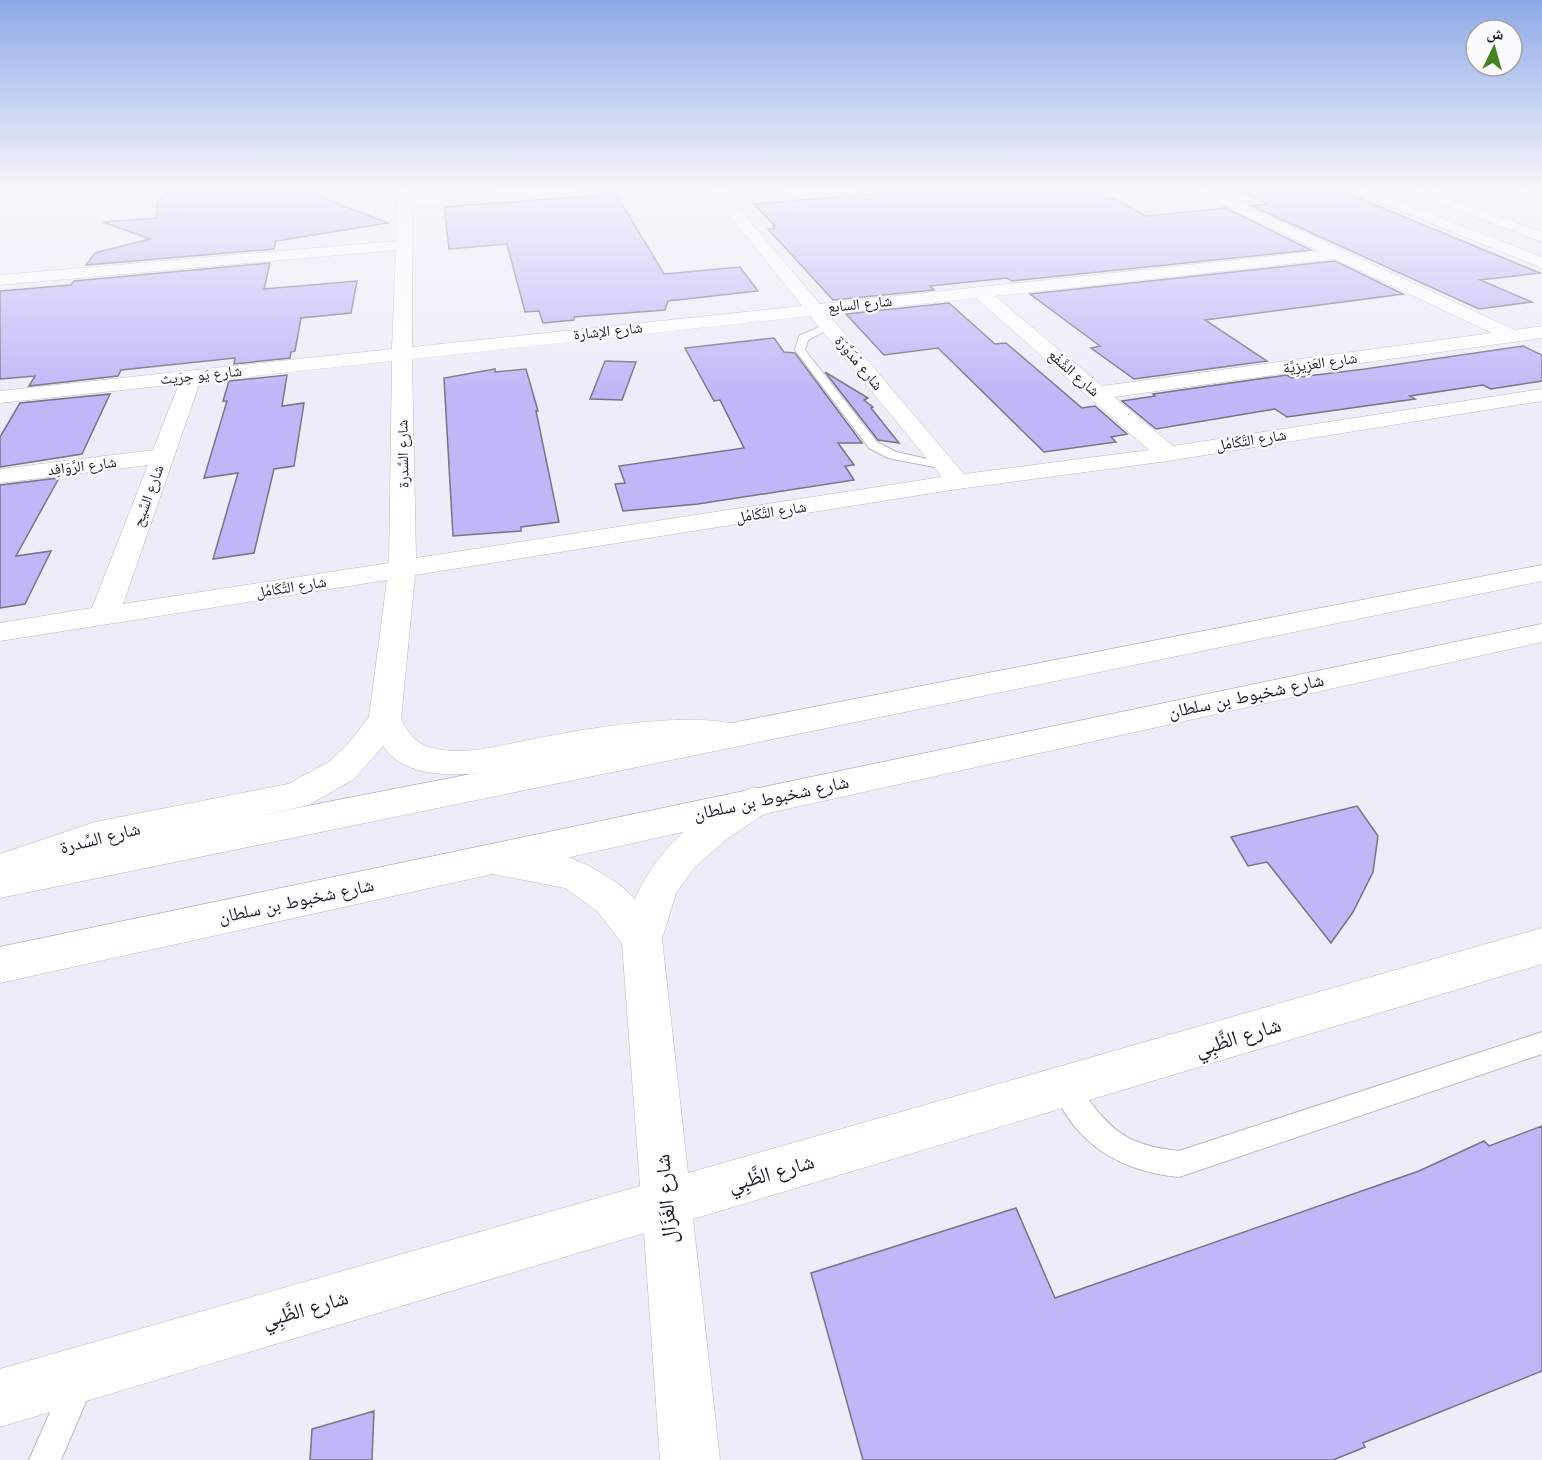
<svg xmlns="http://www.w3.org/2000/svg" width="1542" height="1460" viewBox="0 0 1542 1460" font-family="Quicksand,'Noto Naskh Arabic',sans-serif">
  <style>
    .building { fill: #c1b7f8; stroke: #767580; stroke-width: 1.5 }
    .lines { fill: none; stroke-linecap: round; stroke-linejoin: round }
    .service-casing { stroke: #b8b7c3; stroke-width: 2 }
    .minor-casing { stroke: #b8b7c3; stroke-width: 1 }
    .tertiary-casing { stroke: #b8b7c3; stroke-width: 1 }
    .primary-casing { stroke: #b8b7c3; stroke-width: 1 }
    .service { fill: #fff; fill-rule: evenodd }
    .minor { fill: #fff; fill-rule: evenodd }
    .tertiary { fill: #fff; fill-rule: evenodd }
    .primary { fill: #fff; fill-rule: evenodd }
    .labels { text-anchor: middle; stroke-width: 4.5; stroke-linejoin: round; paint-order: stroke }
    .far-street-label { font-size: 15px; fill: #202024; stroke: #fbfbfd }
    .street-label { font-size: 18px; fill: #202024; stroke: #fbfbfd }
    .near-street-label { font-size: 21px; fill: #202024; stroke: #fbfbfd }
  </style>
  <rect width="100%" height="100%" fill="#eeecf9"/>
  <path class="building" d="M 169,188 L 314,189 L 313,194 L 388,223 L 276,241 L 274,249 L 86,265 L 95,253 L 150,239 L 103,222 L 156,218 L 158,202 Z
    M 949,188 L 1095,188 L 1107,199 L 1115,199 L 1146,216 L 1226,208 L 1311,250 L 1012,281 L 1007,278 L 930,286 L 934,290 L 833,300 L 768,229 L 775,228 L 773,226 L 775,226 L 754,204 Z
    M 1231,188 L 1334,188 L 1540,273 L 1480,280 L 1532,302 L 1479,309 L 1252,206 L 1268,204 Z
    M 616,194 L 664,274 L 740,267 L 758,291 L 668,301 L 665,310 L 574,317 L 574,320 L 543,323 L 539,311 L 525,312 L 507,244 L 449,249 L 444,207 Z
    M 1335,261 L 1403,294 L 1205,320 L 1267,361 L 1134,379 L 1091,348 L 1100,346 L 1030,294 Z
    M 270,263 L 264,289 L 357,281 L 351,313 L 301,318 L 295,351 L 291,352 L 290,358 L 234,364 L 235,358 L 121,370 L 118,376 L 29,386 L 35,376 L 0,379 L 0,291 L 71,285 L 74,281 Z
    M 949,303 L 995,344 L 1006,343 L 1082,408 L 1095,406 L 1127,434 L 1111,437 L 1116,442 L 1044,452 L 938,348 L 884,355 L 846,314 Z
    M 774,338 L 784,352 L 795,353 L 862,443 L 838,443 L 854,465 L 845,466 L 854,480 L 698,504 L 623,511 L 615,484 L 625,483 L 619,466 L 744,448 L 720,400 L 714,401 L 685,348 Z
    M 1523,346 L 1542,355 L 1542,381 L 1491,389 L 1483,385 L 1410,396 L 1415,399 L 1287,417 L 1275,409 L 1156,429 L 1122,401 L 1155,396 L 1153,394 L 1287,375 L 1291,378 L 1365,369 Z
    M 605,361 L 636,362 L 622,400 L 590,399 Z
    M 495,369 L 495,372 L 526,369 L 538,411 L 536,411 L 559,522 L 521,527 L 521,531 L 453,536 L 444,378 Z
    M 825,372 L 868,398 L 864,400 L 873,407 L 871,408 L 899,443 L 878,440 Z
    M 287,375 L 282,406 L 304,403 L 294,466 L 274,469 L 254,553 L 213,559 L 238,473 L 204,478 L 227,401 L 223,401 L 229,381 Z
    M 110,394 L 82,454 L 0,467 L 0,437 L 20,403 Z
    M 59,478 L 16,556 L 51,551 L 25,604 L 0,608 L 0,485 Z
    M 1357,806 L 1378,836 L 1373,872 L 1353,912 L 1331,943 L 1267,862 L 1248,866 L 1231,837 Z
    M 1542,1126 L 1542,1371 L 1363,1443 L 1365,1447 L 1333,1460 L 863,1460 L 811,1273 L 1016,1208 L 1055,1298 L 1419,1171 L 1484,1141 L 1489,1146 Z
    M 374,1411 L 372,1460 L 310,1460 L 312,1429 Z"/>
  <g class="lines">
    <defs>
      <path id="service" d="M 824,325 L 833,327 L 808,340 L 805,350 L 877,442 L 896,452 L 950,464 L 950,470 L 888,458 L 869,448 L 795,350 L 799,336 Z
        M 1542,1032 L 1542,1054 L 1179,1177 C 1120,1171 1076,1145 1052,1088 L 1056,1079 L 1065,1076 C 1078,1081 1083,1092 1091,1103 C 1117,1137 1136,1146 1179,1151 Z
        M 78,1370 L 89,1374 L 93,1385 L 61,1460 L 29,1460 L 67,1374 Z"/>
      <path id="minor" d="M 398,188 L 412,188 L 412,197 L 525,188 L 586,188 L 580,192 L 412,206 L 412,347 L 802,306 L 708,188 L 721,188 L 727,195 L 803,188 L 862,188 L 856,192 L 733,202 L 820,304 L 1319,251 L 1190,188 L 1208,188 L 1515,330 L 1542,326 L 1542,338 L 1114,397 L 1173,446 L 1542,389 L 1542,401 L 1168,461 L 958,489 L 415,575 L 401,719 C 408,732 415,743 429,747 C 461,757 497,746 529,740 C 584,729 689,710 742,726 L 747,734 L 742,742 L 730,746 C 687,744 645,746 602,752 C 547,759 420,802 383,746 L 354,779 L 309,805 L 97,851 L 0,884 L 0,854 L 95,822 L 288,784 L 330,761 L 347,745 L 369,717 L 387,580 L 0,641 L 0,623 L 92,608 L 148,465 L 0,483 L 0,469 L 153,450 L 179,384 L 0,403 L 0,391 L 392,349 L 396,250 L 0,285 L 0,275 L 396,241 ZM 1335,259 L 1492,333 L 1102,386 L 995,296 ZM 976,298 L 1149,450 L 964,474 L 828,314 ZM 810,316 L 942,477 L 416,558 L 412,359 ZM 392,361 L 389,563 L 123,604 L 200,382 Z
        M 1345,188 L 1364,188 L 1542,257 L 1542,268 Z
        M 1428,188 L 1442,188 L 1443,190 L 1436,194 Z
        M 755,787 L 768,791 L 773,801 L 768,811 L 726,840 L 695,867 L 676,893 L 662,939 L 688,1173 L 1542,928 L 1542,964 L 693,1219 L 720,1460 L 660,1460 L 644,1233 L 0,1427 L 0,1369 L 640,1186 L 622,943 L 597,911 L 565,888 L 477,871 L 471,860 L 477,849 C 523,834 603,863 635,899 C 655,851 706,803 755,787 Z"/>
      <path id="tertiary" d="M 1400,188 L 1420,188 L 1542,232 L 1542,242 Z"/>
      <path id="primary" d="M 1542,565 L 1542,581 L 0,898 L 0,866 Z
        M 1542,624 L 1542,642 L 0,983 L 0,947 Z"/>
    </defs>
    <use href="#service" class="service-casing"/>
    <use href="#minor" class="minor-casing"/>
    <use href="#tertiary" class="tertiary-casing"/>
    <use href="#primary" class="primary-casing"/>
    <use href="#service" class="service"/>
    <use href="#minor" class="minor"/>
    <use href="#tertiary" class="tertiary"/>
    <use href="#primary" class="primary"/>
  </g>
  <linearGradient id="sky" x2="0" y2="1"><stop stop-color="#8da9e8"/><stop offset="0.48" stop-color="#f7f6fc"/><stop offset="1" stop-color="#f7f6fc" stop-opacity="0"/></linearGradient>
  <rect width="1542" height="393" fill="url(#sky)"/>
  <g class="labels">
    <g class="far-street-label">
      <text transform="translate(860 304) rotate(-6)" y="5">شارع السابع</text>
      <text transform="translate(608 331) rotate(-6)" y="5">شارع الإشارة</text>
      <text transform="translate(859 363) rotate(50)" y="5">شارع مْدَوَّرَة</text>
      <text transform="translate(1320 363) rotate(-8)" y="5">شارع العَزِيزِيَّة</text>
      <text transform="translate(1074 373) rotate(41)" y="5">شارع الشَّفْع</text>
      <text transform="translate(201 375) rotate(-6)" y="5">شارع يَو حِرَيث</text>
      <text transform="translate(1251 440) rotate(-9)" y="5">شارع التَّكَامُل</text>
      <text transform="translate(403 454) rotate(-91)" y="5">شارع السِّدرة</text>
      <text transform="translate(82 466) rotate(-7)" y="5">شارع الرَّوَافِد</text>
      <text transform="translate(148 496) rotate(-70)" y="5">شارع السِّيح</text>
      <text transform="translate(771 512) rotate(-9)" y="5">شارع التَّكَامُل</text>
      <text transform="translate(291 587) rotate(-9)" y="5">شارع التَّكَامُل</text>
    </g>
    <g class="street-label">
      <text transform="translate(1246 696) rotate(-12)" y="6">شارع شخبوط بن سلطان</text>
      <text transform="translate(771 798) rotate(-12)" y="6">شارع شخبوط بن سلطان</text>
      <text transform="translate(100 838) rotate(-14)" y="6">شارع السِّدرة</text>
      <text transform="translate(296 901) rotate(-12)" y="6">شارع شخبوط بن سلطان</text>
    </g>
    <g class="near-street-label">
      <text transform="translate(1238 1037) rotate(-17)" y="7">شارع الظَّبِي</text>
      <text transform="translate(771 1173) rotate(-16)" y="7">شارع الظَّبِي</text>
      <text transform="translate(666 1199) rotate(-95)" y="7">شارع الغَزَال</text>
      <text transform="translate(305 1309) rotate(-16)" y="7">شارع الظَّبِي</text>
    </g>
  </g>
  <g transform="translate(1494 48) rotate(5)"><circle r="28" fill="#fbfbfd" stroke="#a3a3a6" stroke-width="1.5"/>
  <path d="M0-4.5L10 22L0 15L-10 22Z" fill="#44811f"/>
  <text y="-9" font-size="16" font-weight="bold" text-anchor="middle" fill="#202024">ش</text>
  </g>
</svg>
